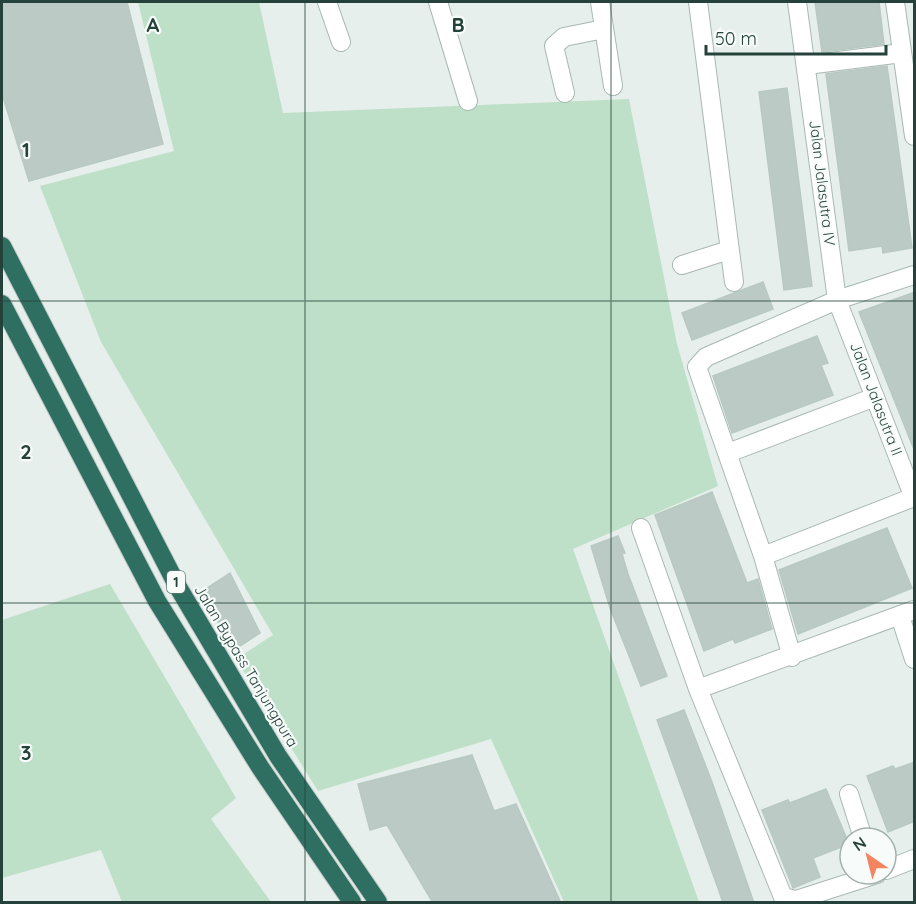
<svg xmlns="http://www.w3.org/2000/svg" width="916" height="904" viewBox="0 0 916 904" font-family="Quicksand,sans-serif">
  <style>
    .green { fill: #bfe0c8 }
    .building { fill: #bbcac4; stroke: #b8c9c2; stroke-width: 1.5 }
    .lines { fill: none; stroke-linecap: round; stroke-linejoin: round }
    .street-casing { stroke: #a8b8b2; stroke-width: 20 }
    .highway-casing { stroke: #c2cac8; stroke-width: 20 }
    .street { stroke: #fff; stroke-width: 18 }
    .highway { stroke: #2f6f62; stroke-width: 18 }
    .grid { fill: none; stroke: #24423a; stroke-width: 1.5; stroke-opacity: 0.55 }
    .labels { text-anchor: middle; stroke-width: 4.5; stroke-linejoin: round; paint-order: stroke }
    .shield { fill: #f7fbf9; stroke: #637a73; stroke-width: 1.5 }
    .shield-label { font-size: 14px; font-weight: bold; fill: #24423a }
    .street-label { font-size: 15px; fill: #24423a; stroke: #f7fbf9 }
    .grid-label { font-size: 20px; text-anchor: middle; font-weight: bold; fill: #24423a; stroke: #f7fbf9; stroke-width: 4.5; stroke-linejoin: round; paint-order: stroke }
  </style>
  <rect width="100%" height="100%" fill="#e6efeb"/>
  <path class="green" d="M 138,2 L 259,2 L 283,113 L 629,99 L 677,344 L 718,486 L 573,549 L 699,902 L 564,902 L 491,739 L 318,791 L 236,659 L 273,635 L 101,342 L 40,186 L 174,151 Z
    M 110,584 L 236,798 L 211,819 L 271,902 L 122,902 L 101,850 L 2,878 L 2,620 Z"/>
  <path class="building" d="M 2,2 L 127,2 L 163,144 L 29,181 L 2,94 Z
    M 815,2 L 879,2 L 884,44 L 822,52 Z
    M 887,66 L 912,248 L 883,253 L 882,246 L 849,251 L 826,74 Z
    M 787,88 L 812,286 L 784,290 L 759,92 Z
    M 763,282 L 773,309 L 692,340 L 682,313 Z
    M 915,292 L 915,447 L 913,447 L 859,312 Z
    M 817,336 L 828,363 L 821,365 L 833,395 L 732,433 L 713,376 Z
    M 712,492 L 747,583 L 758,579 L 772,629 L 735,643 L 733,639 L 704,651 L 655,515 Z
    M 887,528 L 912,588 L 798,634 L 779,570 Z
    M 618,536 L 625,553 L 622,554 L 628,574 L 667,676 L 641,686 L 610,608 L 591,546 Z
    M 230,573 L 260,633 L 234,650 L 201,592 Z
    M 684,710 L 712,782 L 754,903 L 723,903 L 718,888 L 657,720 Z
    M 472,755 L 494,811 L 516,804 L 561,903 L 433,903 L 387,825 L 370,830 L 358,784 Z
    M 915,762 L 915,821 L 888,832 L 867,776 L 893,766 L 895,769 Z
    M 826,789 L 849,844 L 813,858 L 820,877 L 793,888 L 762,810 L 788,800 L 790,803 Z"/>
  <g class="lines">
    <defs>
      <path id="street" d="M 327,2 L 341,42
        M 438,2 L 468,101
        M 600,2 L 613,86
        M 698,2 L 734,282
        M 797,2 L 837,300 L 914,498
        M 895,2 L 914,136
        M 807,65 L 902,53
        M 565,93 L 554,46 L 564,37 L 604,29
        M 682,265 L 729,250
        M 728,453 L 875,397
        M 641,528 L 698,689 L 783,897 L 796,900 L 877,874
        M 763,556 L 914,497
        M 900,616 L 914,659
        M 792,657 L 763,556 L 697,367 L 706,357 L 837,300 L 914,275
        M 698,689 L 914,610
        M 849,794 L 863,838
        M 886,870 L 914,859"/>
      <path id="highway" d="M 2,246 L 178,587 L 278,756 L 378,902
        M 2,304 L 157,601 L 260,767 L 352,902"/>
    </defs>
    <use href="#street" class="street-casing"/>
    <use href="#highway" class="highway-casing"/>
    <use href="#street" class="street"/>
    <use href="#highway" class="highway"/>
  </g>
  <path class="grid" d="M 305,2 L 305,902M 611,2 L 611,902M 2,301 L 914,301M 2,603 L 914,603"/>
  <g class="labels">
    <rect class="shield" x="167" y="571" width="18" height="22" rx="4.5"/>
    <g class="shield-label">
      <text x="176" y="587">1</text>
    </g>
    <g class="street-label">
      <text transform="translate(822 183) rotate(83)" y="5">Jalan Jalasutra IV</text>
      <text transform="translate(876 399) rotate(69)" y="5">Jalan Jalasutra II</text>
      <text transform="translate(246 666) rotate(59)" y="5">Jalan Bypass Tanjungpura</text>
    </g>
  </g>
  <g class="grid-label">
    <text x="153" y="32">A</text>
    <text x="458" y="32">B</text>
    <text x="26" y="157">1</text>
    <text x="26" y="459">2</text>
    <text x="26" y="760">3</text>
  </g>
  <rect width="916" height="904" fill="none" stroke="#24423a" stroke-width="6"/>
  <g transform="translate(868 856) rotate(325)"><circle r="28" fill="#f7fbf9" stroke="#a3b1ad" stroke-width="1.5"/>
  <path d="M0-4.5L10 22L0 15L-10 22Z" fill="#f4845f"/>
  <text y="-9" font-size="16" font-weight="bold" text-anchor="middle" fill="#24423a">N</text>
  </g>
  <path d="M706 45v9h180v-9" fill="none" stroke="#24423a" stroke-width="3"/>
  <text x="715" y="45" font-size="18" fill="#24423a" stroke="#f7fbf9" stroke-width="4.5" paint-order="stroke">50 m</text>
</svg>
